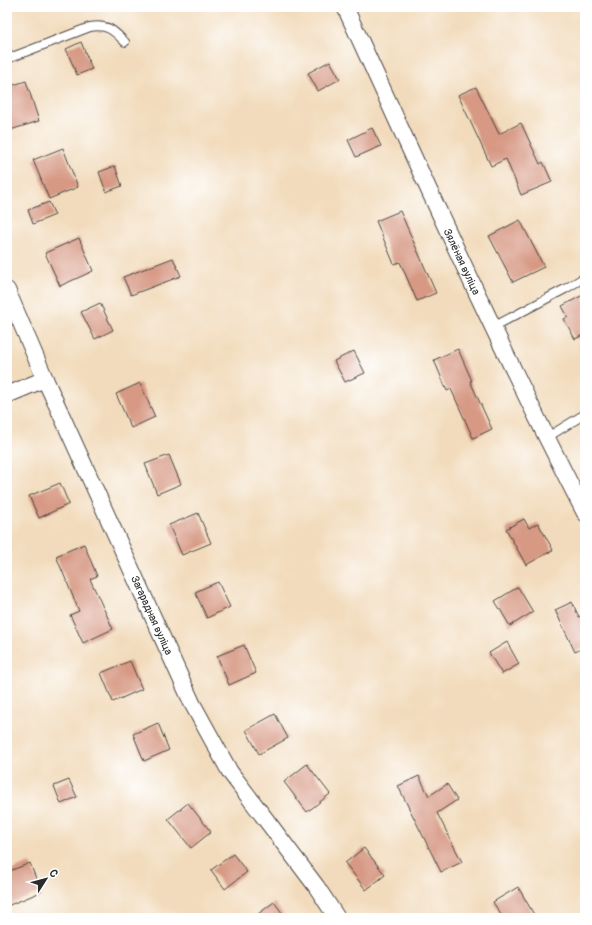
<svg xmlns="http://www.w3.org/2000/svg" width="592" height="925" viewBox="0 0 592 925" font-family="Pangolin,sans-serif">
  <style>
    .building { fill: #d79984 }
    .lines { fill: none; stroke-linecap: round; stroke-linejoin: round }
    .service-casing { stroke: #494541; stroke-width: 10 }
    .minor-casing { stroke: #494541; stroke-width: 18 }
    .service { stroke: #fff; stroke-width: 8 }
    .minor { stroke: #fff; stroke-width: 16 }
    .labels { text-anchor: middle; stroke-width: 3.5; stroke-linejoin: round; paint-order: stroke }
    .street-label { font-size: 11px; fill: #2b2b2b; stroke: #fff }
  </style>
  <rect width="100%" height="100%" fill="#fff"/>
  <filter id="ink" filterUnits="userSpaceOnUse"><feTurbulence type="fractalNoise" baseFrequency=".025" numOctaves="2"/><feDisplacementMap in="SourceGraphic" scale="8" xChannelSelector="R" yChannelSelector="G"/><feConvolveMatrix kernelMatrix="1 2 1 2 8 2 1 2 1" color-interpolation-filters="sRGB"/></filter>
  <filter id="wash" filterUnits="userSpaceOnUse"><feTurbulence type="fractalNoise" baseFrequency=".012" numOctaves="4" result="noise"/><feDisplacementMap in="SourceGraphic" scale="16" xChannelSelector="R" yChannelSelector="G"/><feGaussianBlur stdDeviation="0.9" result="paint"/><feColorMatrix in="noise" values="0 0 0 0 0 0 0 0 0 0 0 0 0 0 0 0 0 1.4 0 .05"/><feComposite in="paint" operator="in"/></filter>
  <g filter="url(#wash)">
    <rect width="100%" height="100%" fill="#f2dbbc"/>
    <g id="blocks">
      <path class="building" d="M 81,42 L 92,69 L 77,75 L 66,49 Z
        M 330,61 L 340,79 L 318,91 L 308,73 Z
        M 26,81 L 39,121 L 7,131 L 7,87 Z
        M 476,87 L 499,134 L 521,123 L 540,164 L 543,162 L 552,182 L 521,195 L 506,159 L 491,166 L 458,95 Z
        M 372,128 L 381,146 L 356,157 L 348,140 Z
        M 63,148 L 78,187 L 49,199 L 33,160 Z
        M 115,166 L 122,186 L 106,192 L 99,172 Z
        M 49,202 L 55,215 L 33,224 L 28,210 Z
        M 400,211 L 436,293 L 417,301 L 400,262 L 394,264 L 376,221 Z
        M 520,220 L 544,267 L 513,282 L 489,236 Z
        M 79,238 L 93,271 L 60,286 L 45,253 Z
        M 173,258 L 181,276 L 131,295 L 123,277 Z
        M 585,294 L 585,334 L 575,339 L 564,319 L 568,317 L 562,306 Z
        M 100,303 L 113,330 L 95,339 L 81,312 Z
        M 458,349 L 472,381 L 470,381 L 492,429 L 473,438 L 451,389 L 447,391 L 434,360 Z
        M 354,351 L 365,373 L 345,382 L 334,361 Z
        M 140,383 L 155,417 L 131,428 L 116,394 Z
        M 169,455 L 181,484 L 157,494 L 145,464 Z
        M 60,483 L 69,504 L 39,518 L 29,496 Z
        M 198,513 L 211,543 L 182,555 L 169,525 Z
        M 524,519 L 529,528 L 538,523 L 553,550 L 526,565 L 506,529 Z
        M 84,544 L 97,576 L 90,579 L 113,629 L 83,643 L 70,615 L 79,611 L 56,556 Z
        M 218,582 L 230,607 L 207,618 L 195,592 Z
        M 518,587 L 533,612 L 510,626 L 495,601 Z
        M 572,602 L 579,617 L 585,614 L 585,647 L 575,652 L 555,610 Z
        M 507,642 L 519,664 L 502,674 L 489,653 Z
        M 244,645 L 256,673 L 229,685 L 217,656 Z
        M 130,661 L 142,689 L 113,702 L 101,673 Z
        M 275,714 L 288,738 L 259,754 L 246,730 Z
        M 158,723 L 169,750 L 144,761 L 133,734 Z
        M 307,764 L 330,794 L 307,812 L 284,782 Z
        M 419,776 L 429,796 L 447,784 L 457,800 L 437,813 L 462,862 L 441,872 L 398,786 Z
        M 69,780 L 77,797 L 61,804 L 54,786 Z
        M 188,803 L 211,832 L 191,848 L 168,819 Z
        M 364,848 L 385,875 L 366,890 L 345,863 Z
        M 233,854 L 247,872 L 225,889 L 211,870 Z
        M 30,863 L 41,892 L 7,906 L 7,872 Z
        M 518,887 L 536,918 L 503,918 L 493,902 Z
        M 274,902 L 286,918 L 253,918 Z"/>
    </g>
  </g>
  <g filter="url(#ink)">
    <use href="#blocks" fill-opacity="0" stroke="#494541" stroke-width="1"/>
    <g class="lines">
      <defs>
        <path id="service" d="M 7,59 L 90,27 C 108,24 113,30 125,42
          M 493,327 L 565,289 L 585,277
          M 546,438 L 585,414"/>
        <g id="minor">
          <path id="s1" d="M 345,7 C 423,177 499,347 585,513"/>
          <path id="s2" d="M 7,290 L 45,379 L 192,703 L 230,772 L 316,886 L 337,918"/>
          <path d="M 7,395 L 45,379"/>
        </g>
      </defs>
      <use href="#service" class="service-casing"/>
      <use href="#minor" class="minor-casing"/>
      <use href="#service" class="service"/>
      <use href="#minor" class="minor"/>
    </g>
  </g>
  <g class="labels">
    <g class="street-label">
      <text dy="4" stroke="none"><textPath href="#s1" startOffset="280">Зялёная вуліца</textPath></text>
      <text dy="4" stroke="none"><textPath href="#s2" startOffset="356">Загарадная вуліца</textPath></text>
    </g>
  </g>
  <rect width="592" height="925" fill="none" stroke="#fff" stroke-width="24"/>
  <g transform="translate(46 879) rotate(54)" stroke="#ffffff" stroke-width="3" paint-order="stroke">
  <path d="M0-3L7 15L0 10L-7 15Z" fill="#2b2b2b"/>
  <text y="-6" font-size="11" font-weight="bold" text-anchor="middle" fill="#2b2b2b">С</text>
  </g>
</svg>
